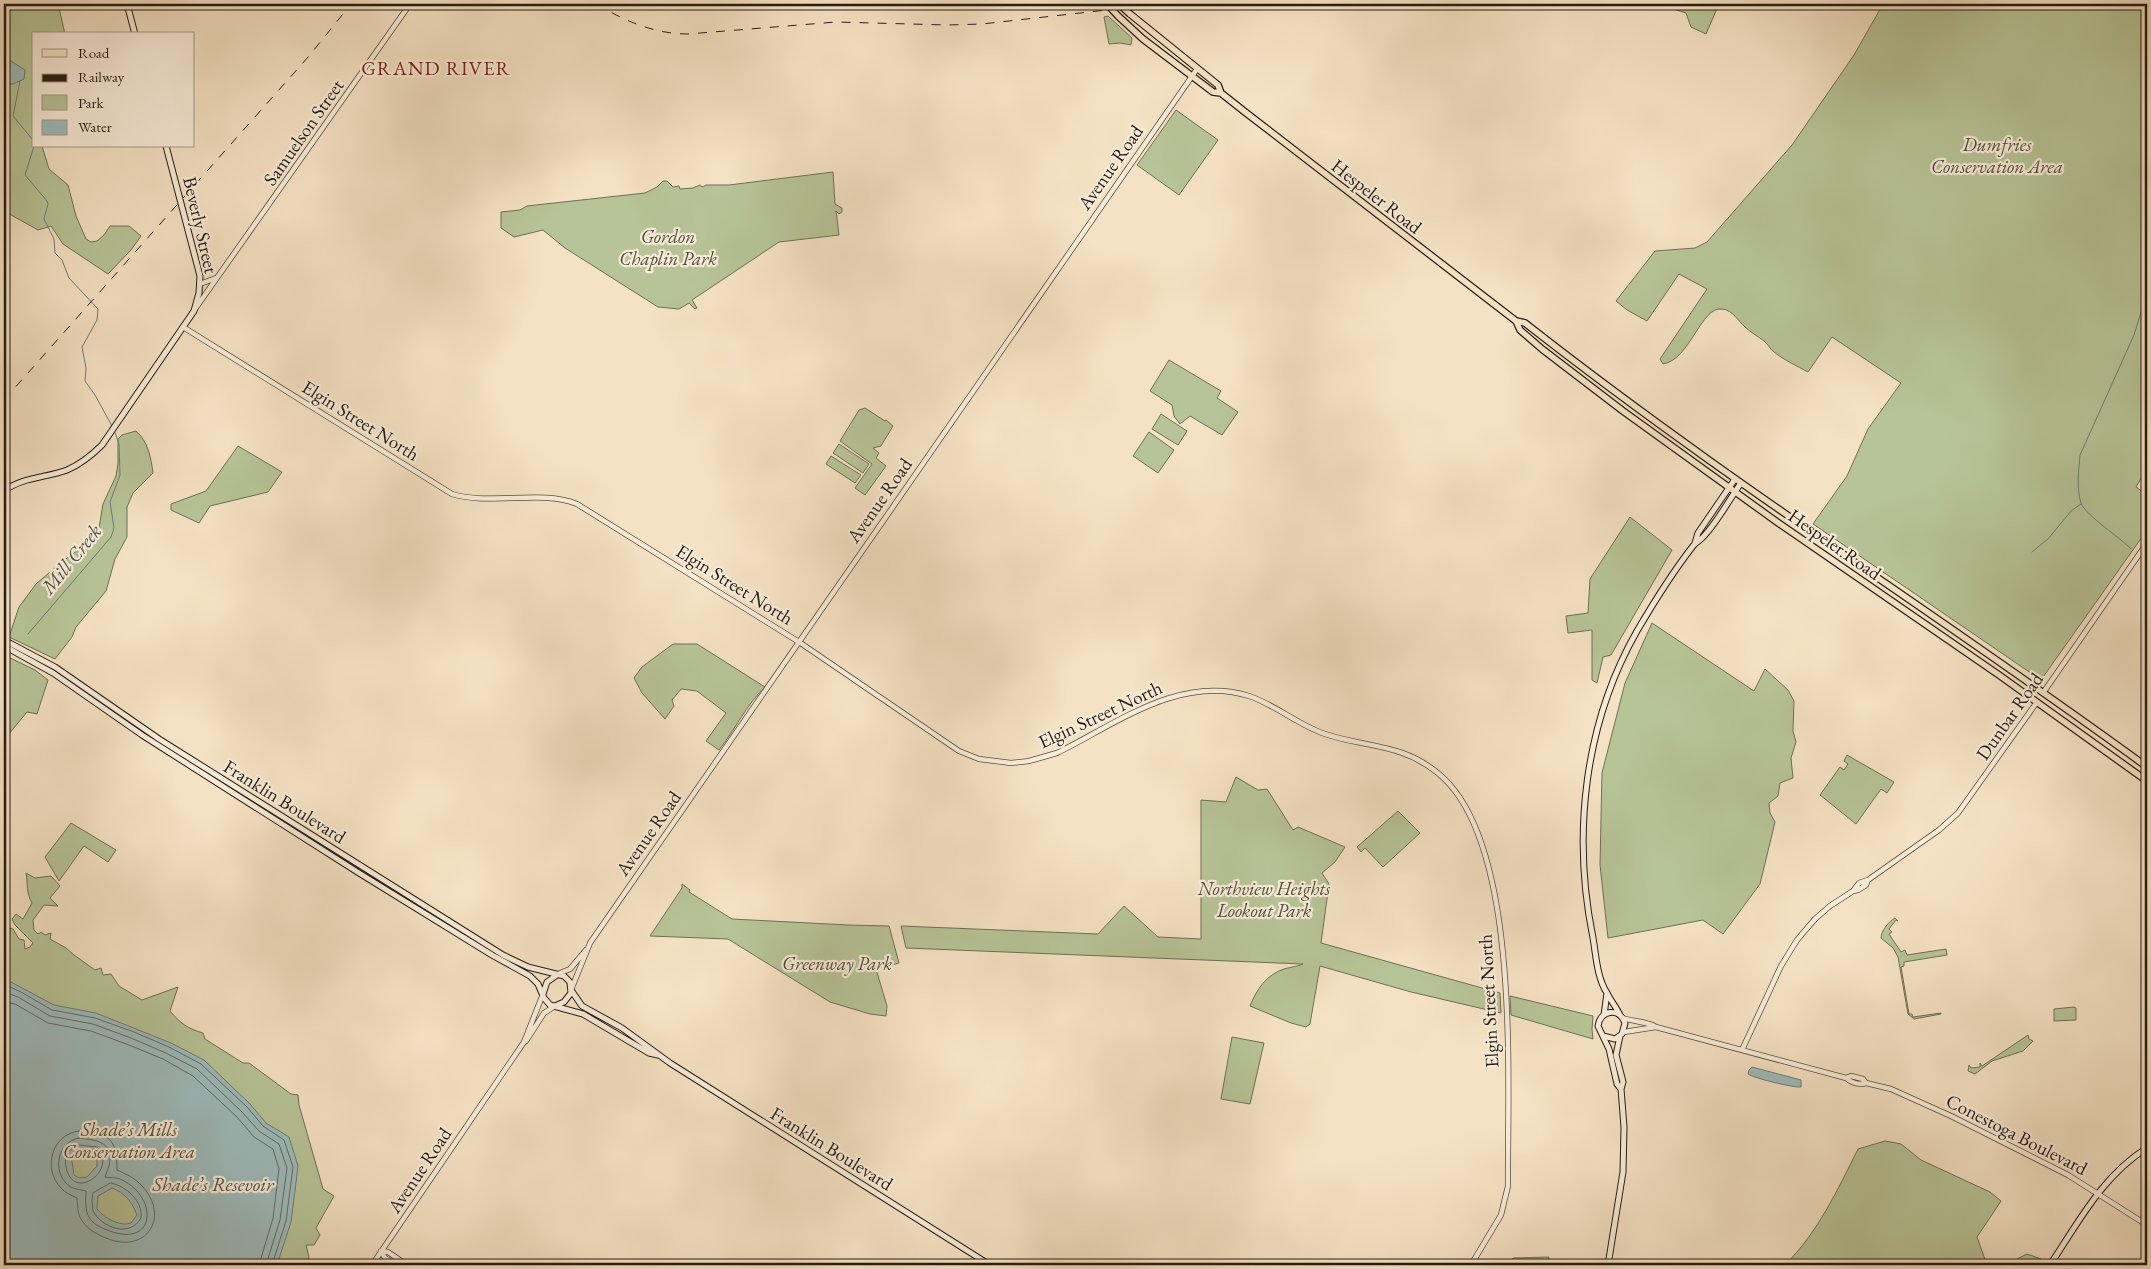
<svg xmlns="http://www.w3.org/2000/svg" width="2151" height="1269" viewBox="0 0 2151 1269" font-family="'EB Garamond',serif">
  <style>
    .green { fill: #b7c497; stroke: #6f7055 }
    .water { fill: #9ebcbc; stroke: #6e7c78; fill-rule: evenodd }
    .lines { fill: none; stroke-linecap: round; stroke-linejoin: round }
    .shore { stroke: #626c68; stroke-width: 1 }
    .stream { stroke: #6e7c78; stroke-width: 1 }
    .tertiary-casing { stroke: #5a4e3f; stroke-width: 6 }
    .secondary-casing { stroke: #271c13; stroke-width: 7 }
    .primary-casing { stroke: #271c13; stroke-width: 8 }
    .tertiary { stroke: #f8ecd9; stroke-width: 4.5 }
    .secondary { stroke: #f8ecd9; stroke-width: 5 }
    .primary { stroke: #f5e2c4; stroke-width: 5.5 }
    .rail { stroke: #271c13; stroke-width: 1; stroke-dasharray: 9 9; stroke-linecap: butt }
    .primary-bridge-casing { stroke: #271c13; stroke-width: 8; stroke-linecap: butt }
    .primary-bridge { stroke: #f5e2c4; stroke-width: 5.5 }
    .labels { text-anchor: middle; stroke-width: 4.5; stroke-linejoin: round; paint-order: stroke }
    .street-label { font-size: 19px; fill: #271c13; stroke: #f8ecd9 }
    .park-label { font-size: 19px; font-style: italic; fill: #524e3b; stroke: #f8ecd9 }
    .neighbourhood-label { font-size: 20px; letter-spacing: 1px; fill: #7a1f14; stroke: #f8ecd9 }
    .water-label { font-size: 20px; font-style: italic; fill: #51544e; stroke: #f8ecd9 }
  </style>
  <rect width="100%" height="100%" fill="#f5e2c4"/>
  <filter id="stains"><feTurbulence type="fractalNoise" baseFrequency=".004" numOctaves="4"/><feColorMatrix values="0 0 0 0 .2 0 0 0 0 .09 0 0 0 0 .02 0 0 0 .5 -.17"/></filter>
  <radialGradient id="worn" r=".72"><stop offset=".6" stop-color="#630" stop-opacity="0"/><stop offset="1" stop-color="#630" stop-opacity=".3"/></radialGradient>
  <path class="green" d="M 4,4 L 58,4 L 65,34 L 34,34 L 34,146 L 42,146 L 49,169 L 68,185 L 76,216 L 86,239 L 91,242 L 97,241 L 104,235 L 110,226 L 129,226 L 141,236 L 131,250 L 108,274 L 63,244 L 51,226 L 38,230 L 4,211 Z
    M 1662,4 L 1719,4 L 1706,34 L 1691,27 L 1686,13 L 1667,7 Z
    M 1883,4 L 2147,4 L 2147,468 L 2136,487 L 2147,495 L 2147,530 L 2041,680 L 1813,524 L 1847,476 L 1868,429 L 1901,383 L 1832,337 L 1808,372 C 1797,366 1784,360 1774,352 C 1770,349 1768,344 1764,341 C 1758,336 1751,333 1745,327 C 1738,321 1733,310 1722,309 C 1701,306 1690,360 1663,364 L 1660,359 L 1707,289 L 1679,274 L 1647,321 L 1627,310 L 1616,301 L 1655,251 L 1695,248 L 1707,242 L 1792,145 L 1854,55 Z
    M 1108,16 L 1132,38 L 1131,45 L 1120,43 L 1109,44 L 1104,17 Z
    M 1176,110 L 1218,140 L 1179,195 L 1137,165 Z
    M 833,172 L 835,204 L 842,208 L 842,212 L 839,214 L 836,211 L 839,235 L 779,242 L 692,300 L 697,308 L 695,309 L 689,303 L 679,309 L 658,307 L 565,248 L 543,230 L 514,237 L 501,228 L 501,212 L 520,210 L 527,206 L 645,193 L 657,187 L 663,181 L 667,181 L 673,187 L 679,186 L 680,189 L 693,188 L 700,185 L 703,187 L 706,185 L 729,185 Z
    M 1169,360 L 1221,391 L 1217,398 L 1238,412 L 1222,435 L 1190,416 L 1180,424 L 1174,416 L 1172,405 L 1150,391 Z
    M 865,408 L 885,421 L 886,420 L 893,426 L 881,446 L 873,448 L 879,453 L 876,458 L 886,466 L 865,495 L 855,488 L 872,464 L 840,441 L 859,410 Z
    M 1161,414 L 1187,431 L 1178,445 L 1152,429 Z
    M 136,431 C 148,441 151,458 153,473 L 133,493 L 127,507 L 127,537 L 115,559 L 106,591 L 76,627 L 72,637 L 55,659 L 9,637 L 19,607 L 36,584 L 63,561 L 81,548 L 99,528 L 103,504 L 116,476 L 118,463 L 118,439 L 122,435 Z
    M 1149,432 L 1174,450 L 1158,473 L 1133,456 Z
    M 839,444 L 869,464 L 863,473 L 833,453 Z
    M 238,446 L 282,472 L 268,492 L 210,506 L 199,523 L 171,510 L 171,504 L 206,491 Z
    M 831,456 L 861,475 L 855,483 L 826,464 Z
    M 1630,517 L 1672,550 L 1611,655 L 1603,657 L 1597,683 L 1592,680 L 1592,630 L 1568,633 L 1566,616 L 1588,613 L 1590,579 Z
    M 1652,623 L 1754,691 L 1765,669 L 1788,690 L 1794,701 L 1793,731 L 1796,742 L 1791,758 L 1793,778 L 1780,783 L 1778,796 L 1769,803 L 1770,813 L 1775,822 L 1760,884 L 1723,934 L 1703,920 L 1608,938 L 1600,865 L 1602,773 L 1625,683 Z
    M 673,644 L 697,644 L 765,687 C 746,705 735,730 719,750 L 706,741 L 726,713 L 697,691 L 681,689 L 672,700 L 674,706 L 665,719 L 642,693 L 634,678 L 642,667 Z
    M 4,655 L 35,670 L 48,680 L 37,714 L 27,712 L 4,740 Z
    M 1847,755 L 1894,782 L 1887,793 L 1881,789 L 1856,824 L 1820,795 L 1840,767 L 1844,770 L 1848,764 L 1844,761 Z
    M 1236,777 L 1258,790 L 1267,789 L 1293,830 L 1298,827 L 1345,847 L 1335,862 L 1322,873 L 1329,884 L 1321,943 L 1500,993 L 1501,1013 L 1411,992 L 1320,966 L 1310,1024 L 1306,1027 L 1291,1023 L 1250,1006 C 1257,989 1266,975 1284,969 C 1291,967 1299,966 1303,964 L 906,948 L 901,926 L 1098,934 L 1124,906 L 1158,937 L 1201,939 L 1201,800 L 1226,802 Z
    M 1398,811 L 1420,833 L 1383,867 L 1365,848 L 1361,852 L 1357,847 Z
    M 71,823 L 116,850 L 108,862 L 84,846 L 59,881 L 45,857 Z
    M 26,873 L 35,878 L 51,876 L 60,886 L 50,898 L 58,906 L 44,905 L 33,920 L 34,930 L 38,934 L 41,932 L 45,935 L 51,933 L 50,939 L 66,948 L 74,955 L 95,970 L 101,968 L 103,975 L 111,974 L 119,986 L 142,1000 L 178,987 L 170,1011 C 180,1023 188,1029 203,1033 L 205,1039 L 243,1063 L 249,1063 L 291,1094 L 298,1095 L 299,1105 L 323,1189 L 334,1196 L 316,1228 L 320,1235 L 314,1245 L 306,1245 L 309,1257 L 306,1265 L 4,1265 L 4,984 L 8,978 L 4,964 L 9,952 L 10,928 L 13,929 L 19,939 L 24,940 L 25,949 L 30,947 L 33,943 L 15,925 L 12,919 L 16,914 L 23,919 L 32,903 C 26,893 28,884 26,873 Z
    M 682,884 L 690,890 L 689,892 L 732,919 L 848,925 L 889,926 L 899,963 L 876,969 L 887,1006 L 886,1016 L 870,1014 L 830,1002 L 728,939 L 650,936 L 682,888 Z
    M 1895,918 L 1898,921 L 1896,920 L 1889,929 L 1892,932 L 1889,934 L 1901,952 L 1905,950 L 1907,955 L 1946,949 L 1947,955 L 1904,962 L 1904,966 L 1901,967 L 1909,1014 L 1912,1014 L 1913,1017 L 1941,1013 L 1941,1014 L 1914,1019 L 1908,1014 L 1898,957 L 1893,948 L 1881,938 C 1881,931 1889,921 1895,918 Z
    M 1510,996 L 1593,1016 L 1592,1029 L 1593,1039 L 1511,1015 Z
    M 2074,1007 L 2076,1008 L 2076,1020 L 2054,1021 L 2054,1009 Z
    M 2028,1035 L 2029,1039 L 2033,1041 L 2023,1051 L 1992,1061 L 1975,1074 L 1968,1071 L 1969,1065 L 1971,1068 L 1980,1067 L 1980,1063 L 1982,1066 Z
    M 1232,1037 L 1264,1043 L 1250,1104 L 1221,1099 Z
    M 1885,1141 L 1901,1144 L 1921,1160 L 1990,1192 L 2001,1201 L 1977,1237 L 1987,1265 L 2005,1265 L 2027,1254 L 2041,1259 L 2037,1265 L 1785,1265 C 1818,1232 1837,1191 1858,1149 Z
    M 1549,1257 L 1546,1265 L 1509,1265 L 1513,1258 Z"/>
  <path class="water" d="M 4,18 L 5,38 L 9,45 L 4,52 L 7,60 L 11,61 L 25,70 L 24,79 L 13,84 L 4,84 Z
    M 9,981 L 54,1005 L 96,1013 L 171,1043 L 204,1060 L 250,1104 L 266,1123 L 289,1137 L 298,1166 L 291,1222 L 277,1265 L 4,1265 L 4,984 ZM 77,1150 L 92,1150 L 97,1154 L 97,1166 L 87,1177 L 79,1178 L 74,1175 L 71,1155 ZM 112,1188 C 125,1193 132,1202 137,1215 L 131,1223 C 120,1227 104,1218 97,1209 L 98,1196 Z
    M 1752,1067 L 1801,1080 L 1801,1087 C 1794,1088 1753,1078 1748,1074 L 1749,1070 Z"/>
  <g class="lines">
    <path class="shore" d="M 4,988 L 10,987 L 21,992 L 52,1010 L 95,1018 L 134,1032 L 169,1047 L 201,1064 L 247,1107 L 263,1126 L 284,1140 L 293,1167 L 286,1221 L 272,1265
      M 4,994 L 10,994 L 18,997 L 50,1016 L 93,1024 L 131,1038 L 166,1053 L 197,1069 L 242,1112 L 259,1131 L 279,1144 L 287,1168 L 280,1220 L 266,1265
      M 4,1002 L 15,1004 L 48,1023 L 91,1031 L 129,1045 L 163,1059 L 193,1076 L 237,1117 L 254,1137 L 273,1149 L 279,1169 L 273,1218 L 259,1265
      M 79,1131 C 109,1133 117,1138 117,1170 C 126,1174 135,1178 142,1186 C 171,1217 146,1255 106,1238 C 96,1234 85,1228 80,1217 C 77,1211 78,1204 77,1198 C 71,1195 65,1193 61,1188 C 42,1168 52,1134 79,1131 Z
      M 79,1138 C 95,1140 115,1141 109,1166 C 108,1170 106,1173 105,1177 C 110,1178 115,1177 120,1179 C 159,1196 157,1250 107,1230 C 85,1222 85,1211 86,1191 C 80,1189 74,1190 68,1185 C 52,1171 57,1142 79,1138 Z
      M 79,1145 L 97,1147 C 118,1168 77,1201 67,1171 C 65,1165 65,1159 67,1152 Z
      M 111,1183 C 126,1186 143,1201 141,1218 C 130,1238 102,1228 93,1211 L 92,1199 L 93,1193 Z"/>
    <path class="stream" d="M 20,81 L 13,116 L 33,140 L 34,144
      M 34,146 L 25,175 L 47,201 L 48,204 L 44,219 L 54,239 L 55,253 L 62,260 L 69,278 L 98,309 L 97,320 L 82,347 L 86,368 L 85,381 L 95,395 L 112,426
      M 2131,549 C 2120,537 2086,516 2081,503 C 2076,489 2079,469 2080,455 L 2134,335 L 2147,293
      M 2032,552 L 2048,539 L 2071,511 L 2081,504
      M 2141,567 L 2147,571
      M 28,634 L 111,537 L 114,528 L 110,502 L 120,475 L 119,444 L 114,430
      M 4,670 L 8,662"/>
    <defs>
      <path id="tertiary" d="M 200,284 L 216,278
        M 195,309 L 410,4
        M 183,327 L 452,494 C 491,506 541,489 577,504 L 799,642 L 959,751 L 979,759 L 1011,763 L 1029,761 L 1057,753 C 1116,724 1180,674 1249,696 C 1276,705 1298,725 1325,734 C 1367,748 1402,743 1439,774 C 1522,843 1507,1084 1508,1186 L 1501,1215 L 1471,1265
        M 2043,693 L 2147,543
        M 1853,891 L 1859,883 L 1868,880
        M 558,974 L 570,969 L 586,950
        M 571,990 L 590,943 L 1197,69
        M 1623,1018 C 1633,1022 1647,1021 1656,1027 L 1846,1078 C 1851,1083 1859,1085 1866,1083
        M 1624,1032 L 1656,1027
        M 526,1041 L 544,1013 L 555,1006
        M 1742,1050 L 1781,966 L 1797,940 L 1815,919 L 1830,906 L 1853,891 L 1858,890 L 1866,885 L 1868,880 L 1939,830 L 1958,813 L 2037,702
        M 1846,1078 L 1851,1076 L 1863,1079 L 1866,1083 L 1891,1089 L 1951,1116 L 2068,1175 L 2147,1225
        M 381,1251 L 388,1252 L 407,1265
        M 381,1251 L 385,1258 L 396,1265
        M 372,1265 L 524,1042 L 543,994"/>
      <path id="secondary" d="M 127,4 L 135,34
        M 4,491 C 22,477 46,478 67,470 C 81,464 91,456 102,445 L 194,311 L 199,293 L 200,276 L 166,146
        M 1695,543 L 1698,533 L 1735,479
        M 4,640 L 55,667 L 159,739 L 503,955 L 528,967 L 564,976 L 570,982 L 571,993 L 564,1002 L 555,1006
        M 4,646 L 53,673 L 142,735 L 359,873 L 492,955 L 530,976 L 538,984 L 544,998 L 550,1005 L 583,1014 L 649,1053 L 658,1055
        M 571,990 L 582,1006 L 622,1028 L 670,1063 L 990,1265
        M 543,994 L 547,982 L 557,975
        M 1604,1015 L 1607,993
        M 1620,1015 C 1616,1007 1611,1001 1607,993 C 1597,978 1596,955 1593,938 C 1572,835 1584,724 1637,631 C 1654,602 1672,573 1693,546 C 1696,542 1701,540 1704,536 C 1718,521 1729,500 1741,483
        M 1603,1036 L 1615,1039 L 1622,1034 L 1625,1023 C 1619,1007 1600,1010 1598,1026 L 1609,1049 L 1617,1084 L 1621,1089
        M 1608,1265 L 1623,1172 L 1624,1127 L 1621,1089 L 1623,1082 L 1616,1055 L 1620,1036
        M 2050,1265 C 2078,1223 2103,1175 2147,1148"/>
      <path id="primary" d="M 1130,14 L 1218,85 L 1221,93 L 1245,112 L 1516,321 L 1525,323 C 1726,481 1942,617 2147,767
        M 1118,16 L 1143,39 L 1213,92 L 1221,93
        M 1516,321 L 1520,330 L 1542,349 L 1623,411 L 1777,522 L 1999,675 L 2147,781"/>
    </defs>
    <use href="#tertiary" class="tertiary-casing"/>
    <use href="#secondary" class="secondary-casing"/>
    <use href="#primary" class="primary-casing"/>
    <use href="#tertiary" class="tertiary"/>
    <use href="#secondary" class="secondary"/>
    <use href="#primary" class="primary"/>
    <path class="rail" d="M 596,4 C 625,21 654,34 688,34 L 836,22 L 947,25 L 982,24 L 1160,4
      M 4,400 L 309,56 L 351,4"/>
    <defs>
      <path id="primary-bridge" d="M 1107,4 L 1118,16
        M 1119,4 L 1130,14"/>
    </defs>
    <use href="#primary-bridge" class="primary-bridge-casing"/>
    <use href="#primary-bridge" class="primary-bridge"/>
  </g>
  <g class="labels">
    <g class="street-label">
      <text transform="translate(303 132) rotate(-55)" y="7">Samuelson Street</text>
      <text transform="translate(1110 167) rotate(-55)" y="7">Avenue Road</text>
      <text transform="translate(1377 196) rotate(38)" y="7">Hespeler Road</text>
      <text transform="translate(201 225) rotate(77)" y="7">Beverly Street</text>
      <text transform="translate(361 420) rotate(32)" y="7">Elgin Street North</text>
      <text transform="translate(879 500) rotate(-55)" y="7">Avenue Road</text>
      <text transform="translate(1835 544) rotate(35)" y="7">Hespeler Road</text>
      <text transform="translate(735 584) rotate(32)" y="7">Elgin Street North</text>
      <text transform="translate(1100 714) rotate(-25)" y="7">Elgin Street North</text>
      <text transform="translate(2009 716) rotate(-55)" y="7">Dunbar Road</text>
      <text transform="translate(285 801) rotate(32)" y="7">Franklin Boulevard</text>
      <text transform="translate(648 833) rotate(-55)" y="7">Avenue Road</text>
      <text transform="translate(1488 1001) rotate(-93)" y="7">Elgin Street North</text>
      <text transform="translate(2017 1134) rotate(27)" y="7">Conestoga Boulevard</text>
      <text transform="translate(832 1148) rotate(32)" y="7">Franklin Boulevard</text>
      <text transform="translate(419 1170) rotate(-56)" y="7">Avenue Road</text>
    </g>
    <g class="park-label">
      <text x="1997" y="151">Dumfries<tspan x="1997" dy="22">Conservation Area</tspan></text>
      <text x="668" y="243">Gordon<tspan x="668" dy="22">Chaplin Park</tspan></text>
      <text x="1264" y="895">Northview Heights<tspan x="1264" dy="22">Lookout Park</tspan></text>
      <text x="837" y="970">Greenway Park</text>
      <text x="129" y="1136">Shade’s Mills<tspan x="129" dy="22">Conservation Area</tspan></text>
    </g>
    <g class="neighbourhood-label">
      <text x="436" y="75">GRAND RIVER</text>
    </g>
    <g class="water-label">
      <text transform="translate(71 559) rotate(-51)" y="7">Mill Creek</text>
      <text x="213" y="1191">Shade’s Resevoir</text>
    </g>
  </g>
  <rect width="2151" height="1269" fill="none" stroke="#f5e2c4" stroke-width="20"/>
  <rect x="5" y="5" width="2141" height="1259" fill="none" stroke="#271c13" stroke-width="2.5"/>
  <rect x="10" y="10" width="2131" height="1249" fill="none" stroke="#271c13"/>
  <rect x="32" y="32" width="162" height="115" fill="#f8ecd9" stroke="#a4998a"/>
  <rect x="42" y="49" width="25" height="8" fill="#f5e2c4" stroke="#a4998a"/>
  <text x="78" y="58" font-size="15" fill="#271c13">Road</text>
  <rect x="42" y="74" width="25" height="8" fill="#271c13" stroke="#a4998a"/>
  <text x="78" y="82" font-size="15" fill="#271c13">Railway</text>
  <rect x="42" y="95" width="25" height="15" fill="#b7c497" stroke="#a4998a"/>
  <text x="78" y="108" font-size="15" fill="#271c13">Park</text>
  <rect x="42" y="120" width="25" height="15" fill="#9ebcbc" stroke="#a4998a"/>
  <text x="78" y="132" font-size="15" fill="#271c13">Water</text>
  <rect width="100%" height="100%" filter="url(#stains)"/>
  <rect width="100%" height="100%" fill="url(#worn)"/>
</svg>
